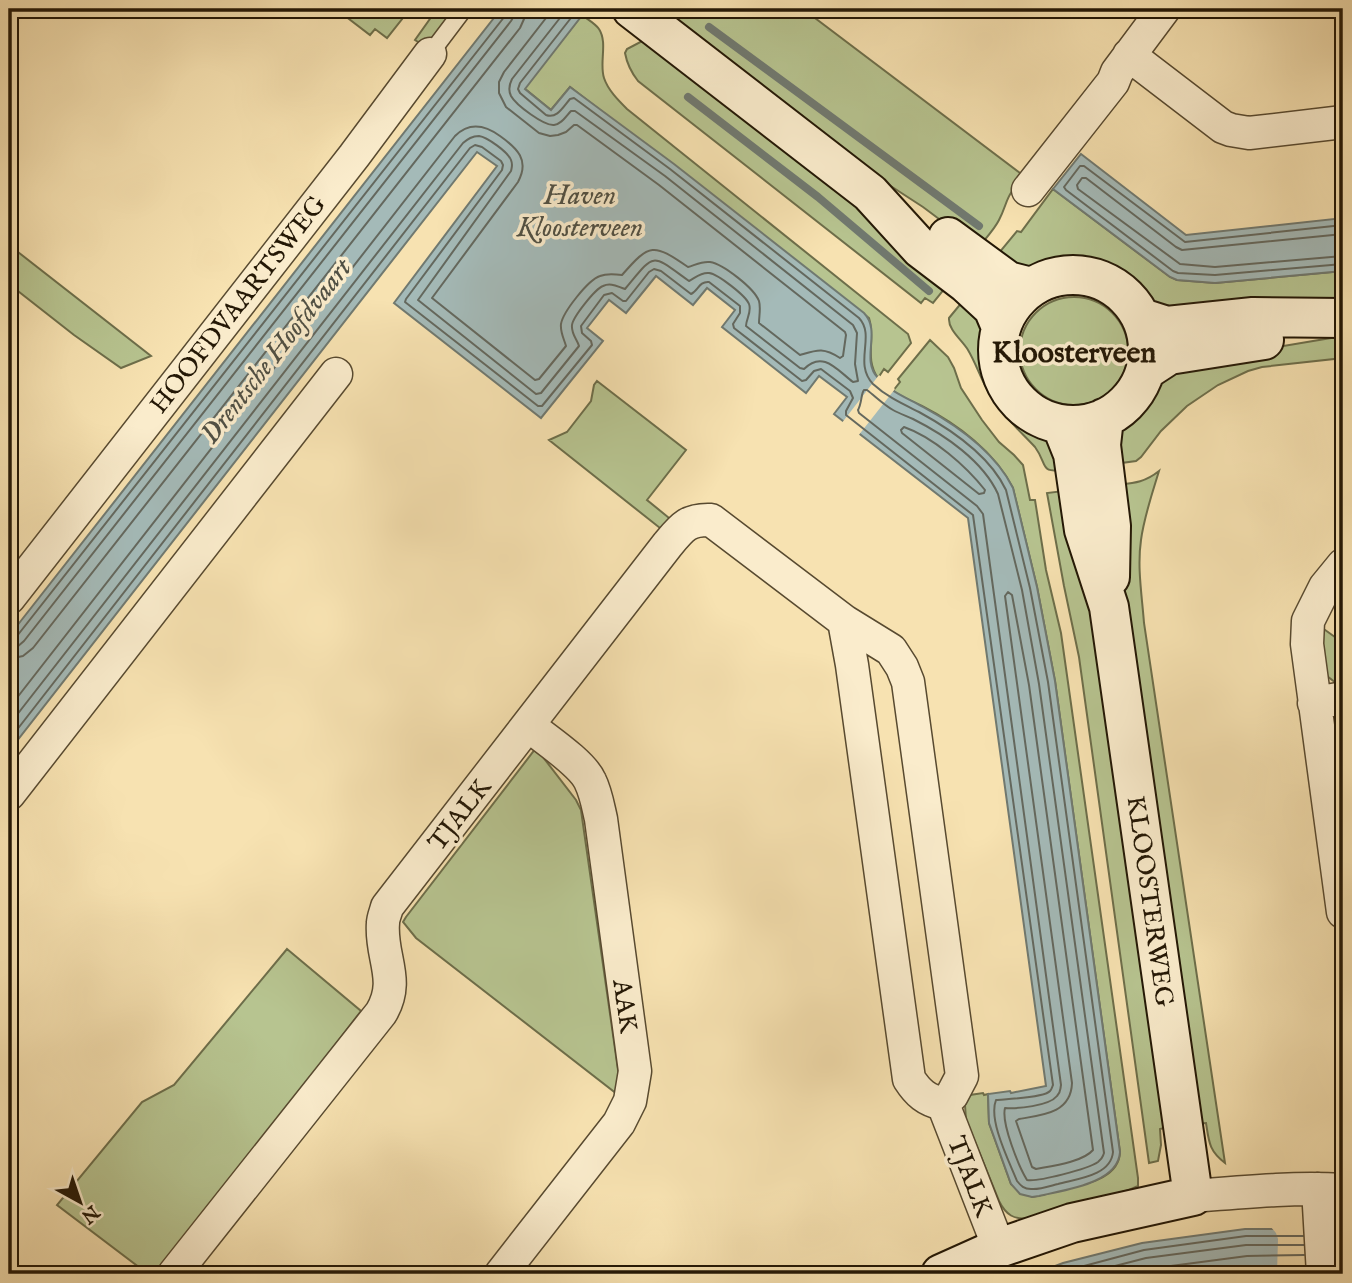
<svg xmlns="http://www.w3.org/2000/svg" width="1352" height="1283" viewBox="0 0 1352 1283" font-family="'IM FELL English',serif">
  <style>
    .green { fill: #b7c490; stroke: #6d6e4a; stroke-width: 2 }
    .water { fill: #a4bab8; stroke: #707970; stroke-width: 2 }
    .pier { fill: #f7e2b1 }
    .lines { fill: none; stroke-linecap: round; stroke-linejoin: round }
    .shore { stroke: #64685e; stroke-width: 2 }
    .stream { stroke: #707970; stroke-width: 8 }
    .lane-casing { stroke: #584a30; stroke-width: 19 }
    .street-casing { stroke: #584a30; stroke-width: 35 }
    .secondary-casing { stroke: #231705; stroke-width: 42 }
    .lane { stroke: #faeccc; stroke-width: 16 }
    .street { stroke: #faeccc; stroke-width: 32 }
    .secondary { stroke: #faeccc; stroke-width: 38 }
    .labels { text-anchor: middle; stroke-width: 7; stroke-linejoin: round; paint-order: stroke }
    .street-label { font-size: 26px; fill: #231705; stroke: #faeccc }
    .water-label { font-size: 28px; font-style: italic; fill: #505044; stroke: #faeccc }
    .quarter-label { font-size: 30px; font-weight: bold; fill: #231705; stroke: #faeccc }
  </style>
  <rect width="100%" height="100%" fill="#f7e2b1"/>
  <filter id="stains"><feTurbulence type="fractalNoise" baseFrequency=".00286" numOctaves="4"/><feColorMatrix values="0 0 0 0 .2 0 0 0 0 .09 0 0 0 0 .02 0 0 0 .5 -.17"/></filter>
  <radialGradient id="worn" r=".72"><stop offset=".6" stop-color="#630" stop-opacity="0"/><stop offset="1" stop-color="#630" stop-opacity=".3"/></radialGradient>
  <path class="green" d="M 336,9 L 410,9 L 387,38 L 375,29 L 370,35 Z
    M 437,9 L 456,9 L 426,47 L 415,40 Z
    M 673,9 L 803,9 L 1028,179 C 1005,191 1009,201 999,220 C 994,230 985,239 978,248 L 923,207 L 883,181 L 674,19 Z
    M 582,15 C 587,19 596,24 599,29 C 608,43 599,63 604,78 C 608,90 618,100 627,109 L 908,334 L 911,343 L 888,372 L 884,369 L 878,378 C 864,358 876,340 869,318 L 570,87 L 551,110 L 524,88 Z
    M 648,38 L 834,184 L 950,282 L 933,303 L 925,298 L 921,303 L 638,81 C 631,72 627,64 625,53 L 627,49 Z
    M 1053,189 L 1170,277 L 1177,280 L 1215,283 L 1343,271 L 1343,304 L 1187,315 L 1148,303 L 1115,274 L 1096,267 L 1082,264 L 1067,264 L 1036,271 L 994,259 L 1017,231 L 1021,232 Z
    M 9,245 L 151,356 L 121,368 L 74,335 L 9,284 Z
    M 967,296 L 988,338 L 991,366 L 1000,391 L 1018,414 L 1047,432 L 1067,469 C 1038,474 1049,466 1035,447 C 1020,431 1004,417 992,398 C 982,383 977,365 968,350 C 962,340 948,330 949,318 Z
    M1020 351a54 54 0 1 1 108 0a54 54 0 1 1-108 0Z
    M 1343,336 L 1343,358 L 1262,367 L 1248,371 L 1218,385 L 1187,406 L 1161,431 L 1141,457 L 1136,461 L 1114,464 L 1119,430 L 1130,414 L 1138,406 L 1163,372 L 1259,350 Z
    M 930,340 L 948,357 L 954,368 L 961,388 L 982,420 L 999,442 L 1014,455 L 1023,465 L 1030,500 L 1035,500 L 1046,570 L 1061,633 L 1138,1178 L 1138,1186 L 1129,1190 L 1029,1218 C 1014,1220 1006,1215 999,1201 L 966,1120 L 965,1105 L 970,1095 L 983,1093 L 984,1095 L 988,1094 L 989,1123 L 1011,1184 L 1032,1197 C 1043,1195 1054,1192 1065,1189 C 1085,1184 1119,1179 1120,1152 L 1055,681 L 1037,587 L 1013,488 C 995,452 957,424 922,406 C 912,401 902,397 893,391 L 900,382 L 898,379 Z
    M 597,381 L 686,450 L 647,500 L 674,522 L 665,532 L 549,440 L 567,432 L 591,401 L 594,385 Z
    M 1159,471 C 1152,494 1144,517 1141,540 C 1137,567 1142,596 1144,623 L 1225,1163 C 1209,1151 1209,1142 1206,1123 L 1195,1124 L 1127,622 L 1120,533 L 1115,485 C 1133,483 1144,483 1159,471 Z
    M 1071,490 L 1094,623 L 1168,1127 L 1160,1129 L 1161,1145 L 1158,1161 L 1149,1163 L 1079,657 L 1064,586 L 1047,493 Z
    M 1321,627 L 1339,640 L 1343,635 L 1343,684 L 1341,687 L 1322,672 Z
    M 536,748 L 576,800 L 581,810 L 620,1084 L 617,1094 L 416,938 L 403,922 L 406,917 Z
    M 287,949 L 361,1011 L 160,1274 L 148,1274 L 57,1205 L 142,1102 L 174,1085 Z"/>
  <path class="water" d="M 501,9 L 587,9 L 525,89 L 551,110 L 570,87 L 674,164 L 864,313 C 882,332 860,359 878,378 C 891,392 907,398 923,407 C 958,426 995,452 1013,488 L 1037,587 L 1055,681 L 1120,1152 C 1118,1184 1063,1190 1039,1196 L 1032,1197 L 1020,1194 L 1011,1184 L 989,1123 L 988,1094 L 1010,1091 L 1011,1093 L 1046,1086 L 968,518 L 834,414 L 847,397 L 819,376 L 806,393 L 722,327 L 735,310 L 707,288 L 693,305 L 656,276 L 626,313 L 609,300 L 587,328 L 603,341 L 541,418 L 394,303 L 497,166 L 477,152 L 9,751 L 9,636 Z
    M 1081,154 L 1186,235 L 1343,218 L 1343,271 L 1215,283 L 1177,280 L 1170,277 L 1053,189 Z
    M 1245,1229 L 1343,1229 L 1324,1274 L 1034,1274 L 1063,1263 L 1142,1243 Z"/>
  <path class="pier" d="M 879,375 L 895,389 L 858,436 L 841,424 Z
    M 1343,1225 L 1343,1272 L 1328,1274 L 1277,1274 L 1278,1239 L 1276,1233 L 1270,1226 Z"/>
  <g class="lines">
    <path class="shore" d="M 1343,225 L 1185,242 L 1084,166 L 1080,166 L 1064,187 L 1066,190 L 1173,271 L 1178,273 L 1215,275 L 1343,264
      M 1343,234 L 1182,250 L 1176,247 L 1086,178 L 1082,178 L 1077,185 L 1078,189 L 1180,264 L 1215,267 L 1343,256
      M 864,390 L 867,390 C 876,397 884,405 893,410 C 900,414 907,416 913,419 C 945,435 983,461 998,494 L 1022,590 L 1039,684 L 1104,1153 C 1102,1158 1103,1158 1098,1162 C 1088,1169 1038,1182 1027,1180 C 1019,1167 1001,1123 1005,1108 C 1017,1109 1049,1106 1057,1096 C 1061,1092 1060,1090 1061,1085 L 983,514 L 977,506 L 859,413 L 858,410 C 862,403 861,393 864,390 Z
      M 904,427 C 933,437 966,466 985,490 L 984,493 L 979,494 L 902,433 L 901,430 Z
      M 1008,592 L 1012,595 L 1029,685 L 1093,1150 C 1083,1162 1052,1166 1036,1169 L 1032,1167 L 1016,1121 L 1019,1119 C 1043,1115 1071,1113 1072,1083 L 1005,596 Z
      M 9,639 L 14,639 L 17,636 L 505,16 L 506,9
      M 9,648 L 17,647 L 24,641 L 511,21 L 514,16 L 515,9
      M 9,659 L 23,656 L 33,648 L 520,28 L 524,19 L 526,9
      M 9,708 L 455,136 C 469,122 485,125 500,136 C 517,148 530,160 518,182 L 432,298 L 535,380 L 539,379 L 566,346 C 564,339 560,332 561,324 C 563,312 588,280 600,276 C 607,273 615,274 622,275 C 650,243 653,243 688,267 C 695,265 702,261 710,262 C 723,264 754,288 759,301 C 761,308 759,316 759,323 L 800,355 C 817,350 823,347 840,358 L 843,356 L 846,335 L 845,332 L 659,185 L 577,125 L 574,125 L 566,132 L 558,135 L 550,136 L 539,133 L 506,107 L 499,93 L 499,82 L 504,72 L 553,9
      M 9,725 L 463,143 C 468,139 472,136 479,136 C 487,137 508,152 511,160 C 513,165 512,166 511,171 L 418,300 L 536,394 L 541,393 L 579,346 C 577,339 571,334 572,325 C 573,317 595,289 603,286 C 611,282 618,287 625,289 C 656,252 650,253 689,281 C 695,278 701,272 709,273 C 718,274 746,296 749,304 C 752,312 746,319 746,326 L 800,368 L 804,369 C 823,350 837,370 853,382 L 858,381 L 855,364 L 857,333 L 853,325 L 665,176 L 575,111 L 571,111 C 566,116 562,124 554,125 C 544,126 516,105 511,96 C 508,90 509,85 512,79 L 567,9
      M 9,740 L 470,148 L 475,145 L 482,147 L 501,161 L 503,165 L 502,170 L 406,299 L 405,302 L 538,406 L 542,406 L 592,345 L 591,341 L 582,333 L 581,326 L 604,295 L 612,293 L 623,301 L 626,301 L 649,272 L 654,269 L 661,271 L 691,294 C 698,291 699,281 709,282 L 740,306 L 740,313 L 733,324 L 734,328 L 802,381 L 806,380 L 814,371 L 821,369 L 850,391 L 853,398 L 846,411 L 846,415 L 973,515 L 1053,1085 C 1052,1087 1052,1089 1050,1091 C 1044,1098 1006,1099 996,1100 C 988,1120 1009,1161 1017,1181 C 1021,1186 1024,1189 1031,1189 C 1039,1190 1050,1186 1058,1184 C 1076,1179 1111,1176 1113,1152 L 1048,682 L 1030,588 L 1006,490 C 990,456 952,430 919,412 C 903,404 887,397 873,384 C 853,363 876,336 859,318 L 670,169 L 574,98 L 570,99 C 563,107 557,119 546,115 L 520,93 L 518,89 L 520,83 L 578,9
      M 1054,1274 L 1144,1250 L 1246,1236 L 1303,1236
      M 1084,1274 L 1146,1258 L 1246,1245 L 1304,1245
      M 1126,1274 L 1148,1269 L 1247,1256 L 1304,1255"/>
    <path class="stream" d="M 709,27 L 979,226
      M 688,97 L 818,197 L 929,291"/>
    <defs>
      <path id="lane" d="M 430,54 L 464,9"/>
      <path id="street" d="M 1129,55 L 1223,127 L 1231,130 L 1249,133 L 1343,122
        M 1028,190 L 1113,82 L 1117,72 L 1164,9
        M 1343,565 L 1325,587 L 1308,621 L 1307,644 L 1343,912
        M 9,598 L 354,156 L 430,54
        M 844,621 L 852,665 L 909,1079 C 918,1093 926,1100 943,1104
        M 1314,703 L 1338,699 L 1343,703
        M 9,794 L 336,374
        M 943,1104 L 999,1248
        M 1318,1189 L 1323,1274
        M 1193,1196 C 1243,1192 1293,1187 1343,1190
        M 174,1274 L 381,1013 C 401,980 380,957 383,923 C 383,918 386,912 387,907 L 668,544 C 682,527 688,519 711,520 L 844,621 L 891,650 L 902,667 L 908,682 L 962,1076 L 952,1095 L 943,1104
        M 501,1274 L 619,1123 L 630,1101 L 635,1071 L 601,819 C 598,806 596,793 590,781 C 582,763 545,739 528,725"/>
      <path id="secondary" d="M 632,9 L 870,193 L 921,249 L 967,284 L 993,308 L 1001,327
        M 948,237 L 1008,281 L 1031,287
        M998 350a75 75 0 1 1 150 0a75 75 0 1 1-150 0Z
        M 1142,318 L 1167,326 L 1253,317 L 1343,318
        M 1146,370 L 1169,355 L 1264,340
        M 1104,418 L 1101,445 L 1111,526 L 1110,577
        M 941,1274 L 999,1248 L 1072,1223 L 1193,1196 L 1109,607 L 1084,530 L 1073,454 L 1061,424"/>
    </defs>
    <use href="#lane" class="lane-casing"/>
    <use href="#street" class="street-casing"/>
    <use href="#secondary" class="secondary-casing"/>
    <use href="#lane" class="lane"/>
    <use href="#street" class="street"/>
    <use href="#secondary" class="secondary"/>
  </g>
  <g class="labels">
    <g class="street-label">
      <text transform="translate(237 304) rotate(-52)" y="9">HOOFDVAARTSWEG</text>
      <text transform="translate(459 814) rotate(-52)" y="9">TJALK</text>
      <text transform="translate(1151 901) rotate(82)" y="9">KLOOSTERWEG</text>
      <text transform="translate(626 1006) rotate(82)" y="9">AAK</text>
      <text transform="translate(971 1176) rotate(69)" y="9">TJALK</text>
    </g>
    <g class="water-label">
      <text x="580" y="204">Haven<tspan x="580" dy="32">Kloosterveen</tspan></text>
      <text transform="translate(275 350) rotate(-52)" y="10">Drentsche Hoofdvaart</text>
    </g>
    <g class="quarter-label">
      <text x="1074" y="362">Kloosterveen</text>
    </g>
  </g>
  <rect width="1352" height="1283" fill="none" stroke="#f7e2b1" stroke-width="35"/>
  <rect x="10" y="10" width="1331" height="1262" fill="none" stroke="#231705" stroke-width="3.5"/>
  <rect x="18" y="18" width="1317" height="1248" fill="none" stroke="#231705" stroke-width="2"/>
  <g transform="translate(80 1202) rotate(140)" stroke="#faeccc" stroke-width="5" paint-order="stroke">
  <path d="M0-5L12 26L0 18L-12 26Z" fill="#231705"/>
  <text y="-10" font-size="19" font-weight="bold" text-anchor="middle" fill="#231705">N</text>
  </g>
  <rect width="100%" height="100%" filter="url(#stains)"/>
  <rect width="100%" height="100%" fill="url(#worn)"/>
</svg>
